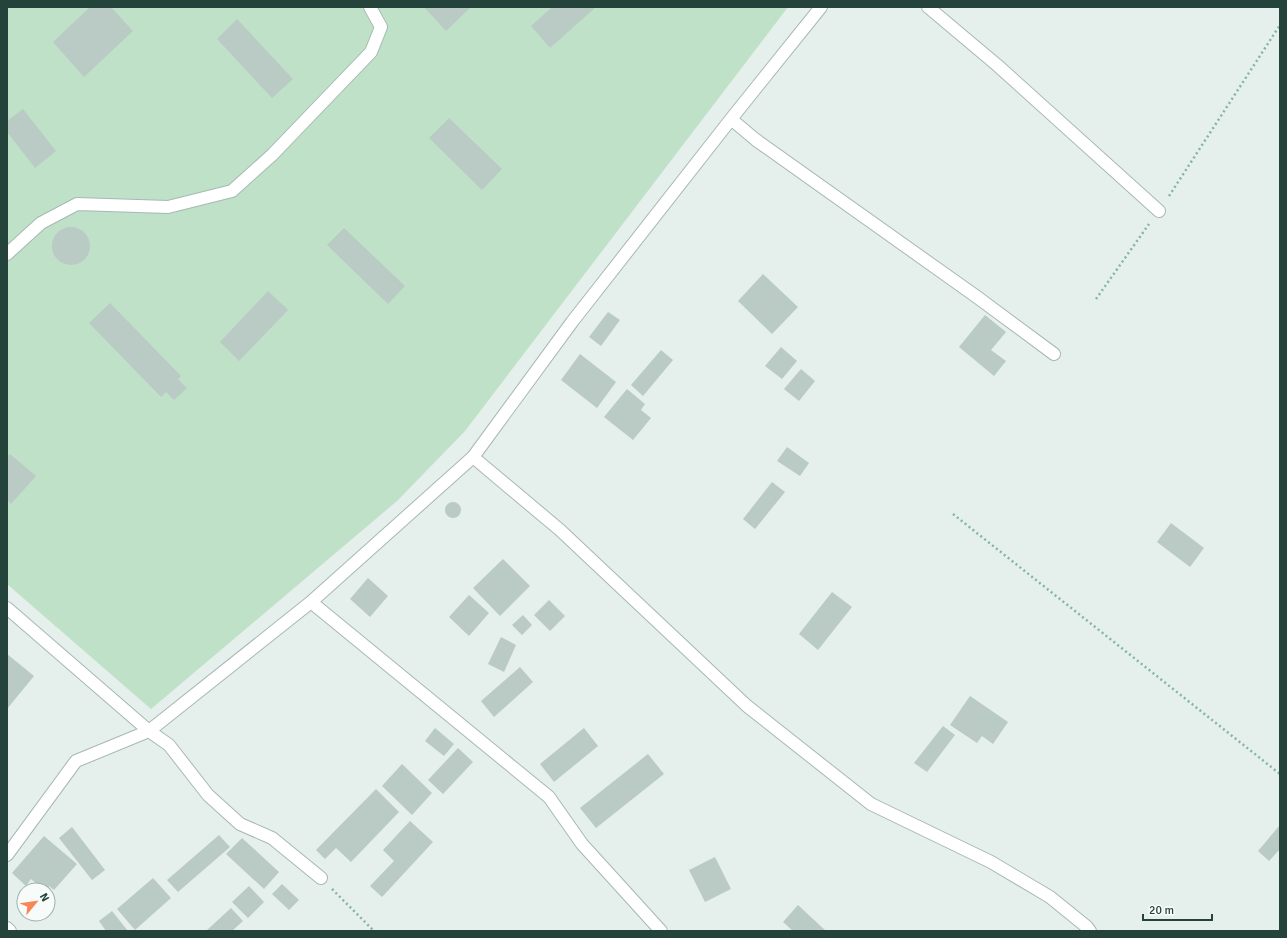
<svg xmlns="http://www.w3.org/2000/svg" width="1287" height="938" viewBox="0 0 1287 938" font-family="Signika,sans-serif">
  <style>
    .green { fill: #bee1c8 }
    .building { fill: #bacac4 }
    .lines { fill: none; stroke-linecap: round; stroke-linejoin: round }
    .lane-casing { stroke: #a7b8b3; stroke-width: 14 }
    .street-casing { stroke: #a7b8b3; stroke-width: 14 }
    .path { stroke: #84b4a7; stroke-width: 2.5; stroke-dasharray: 2 3; stroke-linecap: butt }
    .lane { stroke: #fff; stroke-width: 12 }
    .street { stroke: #fff; stroke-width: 12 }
  </style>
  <rect width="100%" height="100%" fill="#e5efeb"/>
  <path class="green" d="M 7,7 L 788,7 L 465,431 L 397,501 L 151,709 L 7,584 Z"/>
  <path class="building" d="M 90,7 L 111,7 L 133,31 L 84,77 L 53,42 Z
    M 424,7 L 471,7 L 446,31 Z
    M 552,7 L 596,7 L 550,48 L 531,26 Z
    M 237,19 L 293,79 L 272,98 L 217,39 Z
    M 23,109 L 56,151 L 35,168 L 7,132 L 7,121 Z
    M 449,118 L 502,169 L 482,190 L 429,138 Z
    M52 246a19 19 0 1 1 38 0a19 19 0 1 1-38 0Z
    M 344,228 L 405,286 L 388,304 L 327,245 Z
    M 763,274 L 798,307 L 772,334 L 738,301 Z
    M 268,291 L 288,310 L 239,361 L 220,342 Z
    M 110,303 L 181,376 L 178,379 L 187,388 L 174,400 L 166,392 L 161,397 L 89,323 Z
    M 608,312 L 620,320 L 601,346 L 589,337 Z
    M 985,315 L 1006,332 L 991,350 L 1006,361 L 994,376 L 959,347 Z
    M 781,347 L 797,361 L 782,379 L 765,366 Z
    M 661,350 L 673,360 L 643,396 L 631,385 Z
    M 580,354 L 616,382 L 597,408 L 561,380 Z
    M 801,369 L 815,381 L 799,401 L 784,389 Z
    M 627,389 L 645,404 L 641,410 L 651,418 L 633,440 L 604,417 Z
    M 787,447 L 809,463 L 800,476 L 777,461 Z
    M 10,454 L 36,476 L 11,504 L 7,500 L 7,457 Z
    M 772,482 L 785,492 L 755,529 L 743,519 Z
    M445 510a8 8 0 1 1 16 0a8 8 0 1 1-16 0Z
    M 1171,523 L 1204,548 L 1190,567 L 1157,542 Z
    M 503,559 L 530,586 L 500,616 L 473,588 Z
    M 368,578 L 388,596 L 370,617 L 350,599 Z
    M 832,592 L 852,607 L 818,650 L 799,634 Z
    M 469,595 L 489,613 L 469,636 L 449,617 Z
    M 549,600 L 565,616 L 550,631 L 534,615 Z
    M 523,615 L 532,625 L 522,635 L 512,625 Z
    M 501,637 L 516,645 L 504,672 L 488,664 Z
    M 7,654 L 34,676 L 7,709 Z
    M 520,667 L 533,682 L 494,717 L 481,701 Z
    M 970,696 L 1008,722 L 993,744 L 982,736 L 977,743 L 950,725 Z
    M 943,726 L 955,735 L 927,772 L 914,763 Z
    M 435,728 L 454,744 L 444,756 L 425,741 Z
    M 584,728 L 598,746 L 554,782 L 540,764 Z
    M 458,748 L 473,762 L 443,794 L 428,780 Z
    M 648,754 L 664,774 L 596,828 L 580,808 Z
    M 402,764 L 432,793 L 412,815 L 382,786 Z
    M 376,789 L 399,812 L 351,862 L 336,848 L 325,859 L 316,850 Z
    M 410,821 L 433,842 L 382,897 L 370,886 L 394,861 L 383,850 Z
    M 1280,825 L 1280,849 L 1269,861 L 1258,851 Z
    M 72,827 L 105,870 L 92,880 L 59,838 Z
    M 219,835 L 230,847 L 178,892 L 167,880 Z
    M 44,836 L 77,864 L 54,890 L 49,886 L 46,890 L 44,890 L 31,879 L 26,886 L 12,873 Z
    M 242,838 L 279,872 L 264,889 L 226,854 Z
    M 715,857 L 731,889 L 705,902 L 689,870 Z
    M 153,878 L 171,898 L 135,930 L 117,909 Z
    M 282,884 L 299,900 L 289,910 L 272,894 Z
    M 249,886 L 264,902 L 248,918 L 232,902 Z
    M 798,905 L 826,931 L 793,931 L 783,922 Z
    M 231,908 L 243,921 L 232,931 L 206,931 Z
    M 112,911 L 128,931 L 106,931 L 99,921 Z"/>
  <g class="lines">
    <defs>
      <path id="lane" d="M 149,731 L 169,745 L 208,795 L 240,824 L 272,838 L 321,878"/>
      <path id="street" d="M 928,7 L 997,65 L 1159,211
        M 731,119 L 756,140 L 977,297 L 1054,354
        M 7,254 L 41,223 L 77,204 L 168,207 L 232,191 L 272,155 L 371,52 L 381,27 L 370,7
        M 473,457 L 560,530 L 747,706 L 871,804 L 991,862 L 1050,897 L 1087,927 L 1090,931
        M 311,602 L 549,797 L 582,844 L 661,931
        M 7,608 L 149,731
        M 7,855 L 76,761 L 149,731 L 311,602 L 473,457 L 572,322 L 731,119 L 821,7
        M 7,928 L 10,931"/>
    </defs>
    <use href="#lane" class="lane-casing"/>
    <use href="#street" class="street-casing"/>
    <path class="path" d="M 1169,196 L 1280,25
      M 1096,299 L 1149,224
      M 953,514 L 1280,774
      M 332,889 L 374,931"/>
    <use href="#lane" class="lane"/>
    <use href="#street" class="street"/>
  </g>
  <rect width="1287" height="938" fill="none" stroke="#23433b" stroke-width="16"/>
  <g transform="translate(36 902) rotate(61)"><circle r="19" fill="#f7fbf9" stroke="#a2b1ad"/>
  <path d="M0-3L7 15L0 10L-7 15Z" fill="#f98659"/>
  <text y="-6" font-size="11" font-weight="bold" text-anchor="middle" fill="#23433b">N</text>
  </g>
  <path d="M1143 914v6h69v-6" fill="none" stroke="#23433b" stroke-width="2"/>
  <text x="1149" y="914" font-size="12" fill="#23433b" stroke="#f7fbf9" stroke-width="3" paint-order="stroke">20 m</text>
</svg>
